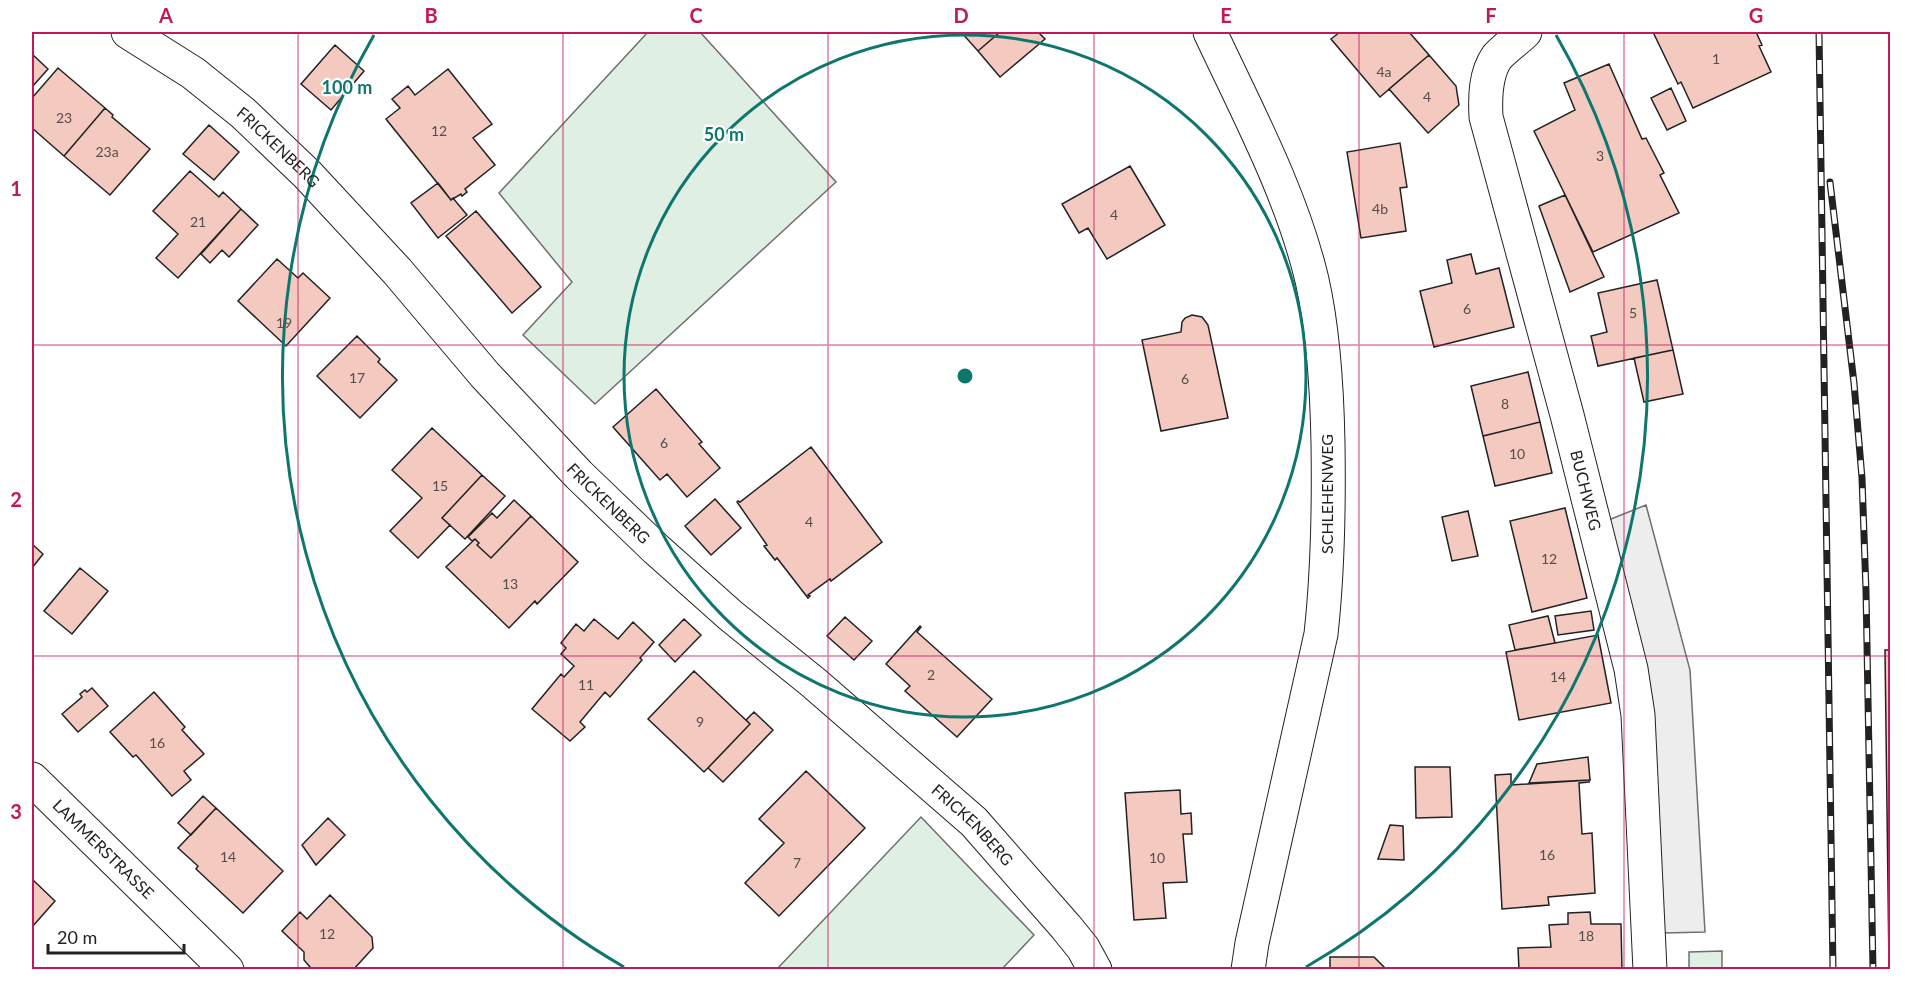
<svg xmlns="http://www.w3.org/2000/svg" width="1922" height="1001" viewBox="0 0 1922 1001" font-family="Lato,sans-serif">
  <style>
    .green { fill: #e0efe3; stroke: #6f6f6f; stroke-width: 1.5 }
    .parking { fill: #ededed; stroke: #6f6f6f; stroke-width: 1.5 }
    .building { fill: #f3c9c0; stroke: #222; stroke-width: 1.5 }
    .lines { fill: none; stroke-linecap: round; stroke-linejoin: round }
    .minor-casing { stroke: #222; stroke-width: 35 }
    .minor { stroke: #fff; stroke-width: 33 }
    .rail-casing { stroke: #222; stroke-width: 7 }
    .rail { stroke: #fff; stroke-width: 4.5; stroke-dasharray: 14; stroke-linecap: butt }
    .grid { fill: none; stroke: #c2185b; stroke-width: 1.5; stroke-opacity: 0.55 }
    .ring { fill: none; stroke: #0f766e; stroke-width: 3 }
    .labels { text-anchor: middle; stroke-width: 4.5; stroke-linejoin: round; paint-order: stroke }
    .number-label { font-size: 14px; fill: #564c4a }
    .street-label { font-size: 16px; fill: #222; stroke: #fff }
    .centre { fill: #0f766e; stroke: #fff; stroke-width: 3 }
    .ring-label { font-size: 18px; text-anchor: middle; font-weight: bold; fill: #0f766e; stroke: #fff; stroke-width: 4.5; stroke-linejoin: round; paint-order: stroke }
    .neatline { fill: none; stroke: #c2185b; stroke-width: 2 }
    .grid-label { font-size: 20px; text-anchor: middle; font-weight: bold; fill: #c2185b }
  </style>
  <rect width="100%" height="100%" fill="#fff"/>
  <path class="green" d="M 648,32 L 700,32 L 836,182 L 595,404 L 523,335 L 572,282 L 499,193 Z
    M 921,817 L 1034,935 L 1002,969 L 777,969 Z
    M 1722,951 L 1722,969 L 1689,969 L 1689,952 Z"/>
  <path class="parking" d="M 1646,505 L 1690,670 L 1705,932 L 1664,933 L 1606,521 Z"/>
  <path class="building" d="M 961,32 L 1000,32 L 978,51 Z
    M 1000,32 L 1038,32 L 1045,39 L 1000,77 L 978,51 Z
    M 1340,32 L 1409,32 L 1429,55 L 1380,97 L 1331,39 Z
    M 1653,32 L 1756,32 L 1762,45 L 1759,46 L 1771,72 L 1693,108 L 1681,82 L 1678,84 Z
    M 335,45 L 364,71 L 331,110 L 301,84 Z
    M 32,54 L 48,69 L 32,87 Z
    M 1429,55 L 1456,86 L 1459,105 L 1428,133 L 1389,89 Z
    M 1609,64 L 1642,139 L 1646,138 L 1664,173 L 1660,175 L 1679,213 L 1593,252 L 1534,131 L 1575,110 L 1564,83 Z
    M 58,68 L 105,108 L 64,156 L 32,128 L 32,98 Z
    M 448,69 L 492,124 L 473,138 L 495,165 L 465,189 L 467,192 L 462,196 L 461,194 L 451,200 L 386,119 L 400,108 L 392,99 L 408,86 L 415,95 Z
    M 1671,88 L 1686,121 L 1667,130 L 1651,98 Z
    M 105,108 L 113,115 L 112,117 L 150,149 L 110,195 L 64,156 Z
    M 209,125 L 239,152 L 214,180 L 183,154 Z
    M 1400,143 L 1407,187 L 1400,188 L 1406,231 L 1361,238 L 1347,152 Z
    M 1130,166 L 1165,225 L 1107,259 L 1088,228 L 1079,233 L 1062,204 Z
    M 190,171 L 219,197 L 223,192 L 241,209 L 178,278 L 156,258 L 178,234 L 153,211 Z
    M 438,183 L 451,200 L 453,198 L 467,215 L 438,238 L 411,203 Z
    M 1565,195 L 1604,277 L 1570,292 L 1539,206 Z
    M 241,209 L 258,225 L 229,257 L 222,250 L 210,263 L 201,254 Z
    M 476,211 L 541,287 L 512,313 L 446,236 Z
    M 1471,254 L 1476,274 L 1499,268 L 1514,327 L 1434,347 L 1420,291 L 1452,283 L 1447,260 Z
    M 277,259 L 298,278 L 303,273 L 330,298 L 286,346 L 238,301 Z
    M 1657,280 L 1673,350 L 1598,366 L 1591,336 L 1607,332 L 1598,293 Z
    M 1192,315 L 1202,317 L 1208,325 L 1228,418 L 1161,431 L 1142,340 L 1181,332 L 1182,322 L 1185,318 Z
    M 357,336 L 380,359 L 378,362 L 397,380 L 360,418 L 317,376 Z
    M 1673,350 L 1683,394 L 1644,402 L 1634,358 Z
    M 1528,372 L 1540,422 L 1483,436 L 1471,386 Z
    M 656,389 L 702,442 L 699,444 L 720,468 L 687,497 L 667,474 L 660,480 L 613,427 Z
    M 1540,422 L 1552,473 L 1495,486 L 1483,436 Z
    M 432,428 L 482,475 L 442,518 L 450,525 L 418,558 L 390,531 L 422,498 L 392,470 Z
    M 811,447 L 882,542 L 831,581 L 830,579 L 808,595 L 810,596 L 808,598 L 777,558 L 775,560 L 764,546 L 767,545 L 737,502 L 738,501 L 740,502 Z
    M 482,475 L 505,496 L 465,539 L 442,518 Z
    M 715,499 L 741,528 L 711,555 L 685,526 Z
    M 514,500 L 531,516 L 491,558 L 477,545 L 479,543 L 475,539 L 472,541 L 468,537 L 492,513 L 497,518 Z
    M 1565,508 L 1587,598 L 1532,612 L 1510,521 Z
    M 1468,511 L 1478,556 L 1452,561 L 1442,517 Z
    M 531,516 L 578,562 L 537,604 L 535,601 L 509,628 L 446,567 L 475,539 L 479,543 L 477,545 L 491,558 Z
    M 32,544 L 43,554 L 32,568 Z
    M 80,568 L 108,591 L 72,634 L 44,611 Z
    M 1591,611 L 1594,630 L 1558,635 L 1555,616 Z
    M 1548,616 L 1555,643 L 1515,650 L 1509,625 Z
    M 845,617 L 872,641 L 854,660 L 827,636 Z
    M 594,619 L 618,639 L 633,622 L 654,642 L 640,658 L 642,660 L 610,697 L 605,692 L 580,722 L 585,727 L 570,741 L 532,709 L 561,674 L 564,677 L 574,666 L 561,654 L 566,648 L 561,643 L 576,624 L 584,631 Z
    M 684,619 L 701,635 L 675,662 L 659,645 Z
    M 920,626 L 921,627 L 917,632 L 992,699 L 957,737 L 905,691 L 910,686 L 886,664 Z
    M 1598,635 L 1611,703 L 1519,720 L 1506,652 Z
    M 1885,650 L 1890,650 L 1890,967 L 1889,968 Z
    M 694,671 L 750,724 L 704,772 L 648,719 Z
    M 92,688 L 108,706 L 78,732 L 62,714 L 82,697 L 80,694 L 85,690 L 87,692 Z
    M 154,692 L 185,727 L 182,730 L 204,754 L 184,771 L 191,780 L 172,796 L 136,755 L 133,757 L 110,732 Z
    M 754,712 L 773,730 L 723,782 L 708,768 L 750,724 L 746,720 Z
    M 1588,757 L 1590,780 L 1529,783 L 1537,764 Z
    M 1415,767 L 1450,767 L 1452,817 L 1416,818 Z
    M 806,771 L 865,828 L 779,916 L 745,883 L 784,843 L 759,819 Z
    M 1511,774 L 1511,785 L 1590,780 L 1589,782 L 1579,783 L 1582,834 L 1592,833 L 1595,893 L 1548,897 L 1549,905 L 1502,909 L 1495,775 Z
    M 1180,790 L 1181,814 L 1191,813 L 1192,834 L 1183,834 L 1187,882 L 1163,883 L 1166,918 L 1134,920 L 1125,793 Z
    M 203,796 L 216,808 L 191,835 L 178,823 Z
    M 216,808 L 283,871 L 243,913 L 196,869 L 198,866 L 178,848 Z
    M 328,818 L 345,835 L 316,865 L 302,845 Z
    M 1390,825 L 1403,826 L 1404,860 L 1378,859 Z
    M 32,879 L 55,901 L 32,927 Z
    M 330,895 L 372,937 L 373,948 L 353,970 L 307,970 L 310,967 L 304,960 L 304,952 L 282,931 L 300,912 L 307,919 Z
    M 1590,912 L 1591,924 L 1621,924 L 1622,970 L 1519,970 L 1518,948 L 1551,947 L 1549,925 L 1568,924 L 1568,913 Z
    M 1330,957 L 1374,957 L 1387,970 L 1330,970 Z"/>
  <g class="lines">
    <defs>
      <g id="minor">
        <path id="s1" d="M 128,32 L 193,73 L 243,113 L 307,174 L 397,271 L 485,375 L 579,475 L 656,549 L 730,615 L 814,683 L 974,822 L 1066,927 L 1083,948 L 1095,970"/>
        <path d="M 1210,32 C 1247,111 1292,195 1312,280 C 1324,333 1327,389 1328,443 C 1329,507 1328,570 1321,634 L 1252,943 L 1248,970"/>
        <path id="s2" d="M 1525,32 C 1517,40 1505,48 1497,57 C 1485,74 1485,98 1486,117 L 1567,415 L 1631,669 L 1638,715 L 1650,970"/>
        <path id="s3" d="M 32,779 L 227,970"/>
      </g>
    </defs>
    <use href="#minor" class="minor-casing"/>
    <use href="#minor" class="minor"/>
    <defs>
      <path id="rail" d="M 1819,32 L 1833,970
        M 1830,182 L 1854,383 L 1862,478 L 1866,591 L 1873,970"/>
    </defs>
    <use href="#rail" class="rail-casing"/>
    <use href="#rail" class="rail"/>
  </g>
  <path class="grid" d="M 298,32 L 298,970M 563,32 L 563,970M 828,32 L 828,970M 1094,32 L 1094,970M 1359,32 L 1359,970M 1624,32 L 1624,970M 32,345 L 1890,345M 32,656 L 1890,656"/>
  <g class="ring">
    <circle cx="965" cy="376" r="341"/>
    <path d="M624 967A682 682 0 0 1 374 35M1556 35A682 682 0 0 1 1306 967"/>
  </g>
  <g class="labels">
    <g class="number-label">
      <text x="1716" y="64">1</text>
      <text x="1384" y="77">4a</text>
      <text x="1427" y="102">4</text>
      <text x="64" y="123">23</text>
      <text x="439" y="136">12</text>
      <text x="107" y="157">23a</text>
      <text x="1600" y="161">3</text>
      <text x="1380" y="214">4b</text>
      <text x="1114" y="220">4</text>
      <text x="198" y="227">21</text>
      <text x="1467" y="314">6</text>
      <text x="1633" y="318">5</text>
      <text x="284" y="328">19</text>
      <text x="357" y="383">17</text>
      <text x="1185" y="384">6</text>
      <text x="1505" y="409">8</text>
      <text x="664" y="448">6</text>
      <text x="1517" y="459">10</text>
      <text x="440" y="491">15</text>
      <text x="809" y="527">4</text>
      <text x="1549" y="564">12</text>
      <text x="510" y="589">13</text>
      <text x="931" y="680">2</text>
      <text x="1558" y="682">14</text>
      <text x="586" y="690">11</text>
      <text x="700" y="727">9</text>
      <text x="157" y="748">16</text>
      <text x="1547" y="860">16</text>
      <text x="228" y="862">14</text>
      <text x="1157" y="863">10</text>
      <text x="797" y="868">7</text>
      <text x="327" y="939">12</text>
      <text x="1586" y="941">18</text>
    </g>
    <g class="street-label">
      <text dy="6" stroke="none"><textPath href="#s1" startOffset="190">FRICKENBERG</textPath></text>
      <text dy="6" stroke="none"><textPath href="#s2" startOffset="486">BUCHWEG</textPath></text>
      <text transform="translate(1327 494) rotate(-90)" y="6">SCHLEHENWEG</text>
      <text dy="6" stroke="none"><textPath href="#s1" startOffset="676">FRICKENBERG</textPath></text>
      <text dy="6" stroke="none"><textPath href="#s1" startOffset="1162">FRICKENBERG</textPath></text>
      <text dy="6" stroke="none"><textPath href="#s3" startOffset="100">LAMMERSTRASSE</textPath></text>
    </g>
  </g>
  <circle cx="965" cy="376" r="9" class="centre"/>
  <g class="ring-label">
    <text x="347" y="94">100 m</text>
    <text x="724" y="141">50 m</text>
  </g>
  <rect width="1922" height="1001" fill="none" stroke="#ffffff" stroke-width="66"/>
  <path d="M48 944v9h136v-9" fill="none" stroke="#222222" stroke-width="3"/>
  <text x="57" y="944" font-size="18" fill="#222222" stroke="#ffffff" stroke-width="4.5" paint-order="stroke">20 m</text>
  <rect x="33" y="33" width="1856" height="935" class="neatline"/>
  <g class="grid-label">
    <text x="166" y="23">A</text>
    <text x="431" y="23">B</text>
    <text x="696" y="23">C</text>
    <text x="961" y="23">D</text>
    <text x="1226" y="23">E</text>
    <text x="1491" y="23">F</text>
    <text x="1756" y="23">G</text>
    <text x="16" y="196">1</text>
    <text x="16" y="507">2</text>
    <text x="16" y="819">3</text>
  </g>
</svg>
